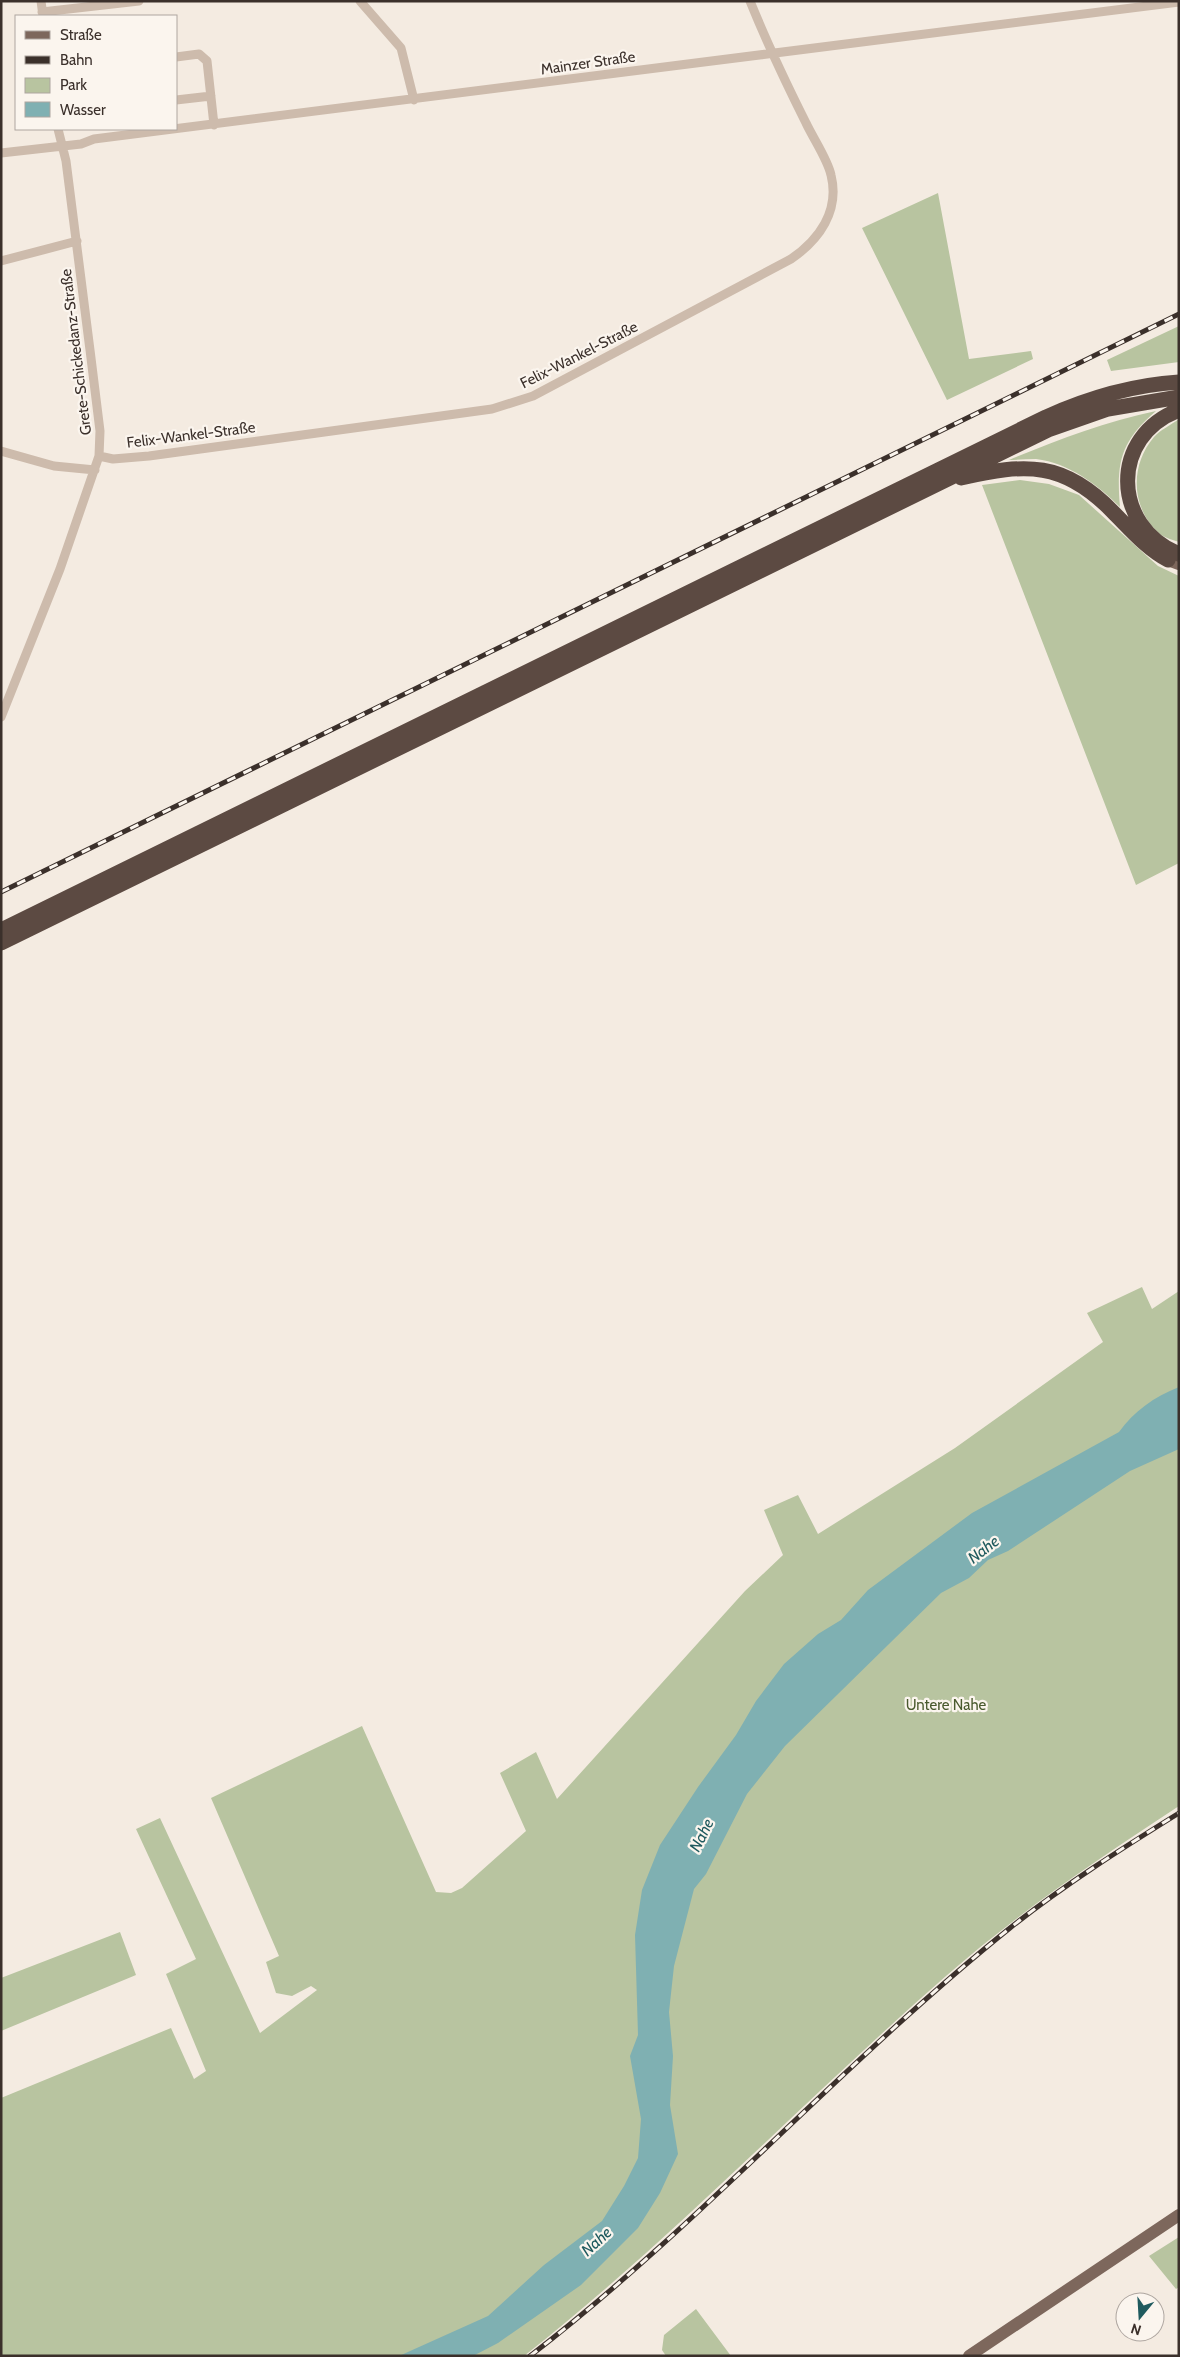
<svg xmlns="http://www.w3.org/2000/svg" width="1180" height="2357" viewBox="0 0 1180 2357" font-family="Cabin,sans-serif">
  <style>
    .green { fill: #b8c4a0 }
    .water { fill: #7fb0b2 }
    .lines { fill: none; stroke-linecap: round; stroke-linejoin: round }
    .street { stroke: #cdbbac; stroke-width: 9 }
    .primary { stroke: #7d675c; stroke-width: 12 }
    .highway { stroke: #5c4a42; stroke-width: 15 }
    .rail-casing { stroke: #3b302b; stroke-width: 5 }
    .rail { stroke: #fbf5ee; stroke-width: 3; stroke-dasharray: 9; stroke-linecap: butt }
    .labels { text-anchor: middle; stroke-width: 4.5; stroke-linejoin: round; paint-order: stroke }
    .street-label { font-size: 15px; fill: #3b302b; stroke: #fbf5ee }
    .park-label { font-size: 15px; fill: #4a5a2e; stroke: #fbf5ee }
    .water-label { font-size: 16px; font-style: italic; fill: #1f5a5e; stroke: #fbf5ee }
  </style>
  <rect width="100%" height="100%" fill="#f4ebe1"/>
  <path class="green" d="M 938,193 L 969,359 L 1031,351 L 1033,359 L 947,400 L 862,228 Z
    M 1179,326 L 1179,362 L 1111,371 L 1107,360 Z
    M 1156,411 C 1121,441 1116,462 1120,507 C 1098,485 1069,463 1036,459 C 1027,459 1018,460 1009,460 C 1057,440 1104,422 1156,411 Z
    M 1179,419 L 1179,542 C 1173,540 1166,538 1161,535 C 1131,510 1129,466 1154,437 C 1160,430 1171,425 1179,419 Z
    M 1020,480 L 1049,484 L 1079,495 L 1158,566 L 1179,576 L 1179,863 L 1136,885 L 982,485 Z
    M 1142,1287 L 1152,1309 L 1179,1291 L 1179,1806 C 1098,1859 1019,1912 946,1976 C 804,2100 673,2239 524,2356 L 1,2356 L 1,2098 L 171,2028 L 194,2079 L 206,2071 L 166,1974 L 196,1959 L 136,1829 L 160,1818 L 260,2033 L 317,1990 L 311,1986 L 292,1996 L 276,1993 L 266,1962 L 279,1956 L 211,1798 L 362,1726 L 436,1892 L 451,1893 L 462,1888 L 526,1831 L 500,1773 L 536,1752 L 557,1799 L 745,1591 L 783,1555 L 764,1510 L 798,1495 L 818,1534 L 955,1448 L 1103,1342 L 1087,1313 Z
    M 120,1932 L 136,1975 L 1,2031 L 1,1978 Z
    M 1179,2237 L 1179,2287 L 1176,2289 L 1149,2256 Z
    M 696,2309 L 731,2356 L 666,2356 L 662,2350 L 664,2335 Z"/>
  <path class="water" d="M 1179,1387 L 1179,1449 L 1130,1471 L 1008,1551 L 988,1560 L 969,1578 L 941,1593 L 785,1746 L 747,1794 L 706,1874 L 694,1889 L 674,1966 L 669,2012 L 673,2056 L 670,2105 L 678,2154 L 660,2193 L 638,2228 L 581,2285 L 498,2343 L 473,2356 L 399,2356 L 488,2316 L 544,2265 L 602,2221 L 624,2186 L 638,2158 L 641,2119 L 630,2056 L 638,2035 L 635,1935 L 642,1890 L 660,1845 L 698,1787 L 736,1735 L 756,1701 L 784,1664 L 818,1634 L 841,1620 L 868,1590 L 972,1513 L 1119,1432 C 1134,1411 1154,1397 1179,1387 Z"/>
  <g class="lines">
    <path class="street" d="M 41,1 L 43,16
      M 360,1 L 401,48 L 414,100
      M 42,12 L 139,1
      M 176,57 L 199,54 L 207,61 L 214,125
      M 176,100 L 211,96
      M 1,153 L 81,144 L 94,139 L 1179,2
      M 1,261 L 77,241
      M 1,451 L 54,466 L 95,470
      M 99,456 L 113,459 L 149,456 L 492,409 L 533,396 L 791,259 C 819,240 840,211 831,175 C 828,160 813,138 806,123 C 786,83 767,43 750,1
      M 1,717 L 60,569 L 99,456 L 100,431 L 90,350 L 66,161 L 58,129"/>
    <path class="primary" d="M 1168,560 L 1179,564
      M 969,2356 L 1179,2215"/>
    <path class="highway" d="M 1179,410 C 1110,436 1111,526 1179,554
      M 961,478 C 1026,463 1064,461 1113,512 C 1131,530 1146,548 1168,560
      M 1,930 L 1046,417 C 1088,398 1132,385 1179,382
      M 1,943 L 1048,430 L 1108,409 L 1179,397"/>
    <defs>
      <path id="rail" d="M 1,892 L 1179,314
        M 530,2356 C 700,2225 843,2062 1010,1928 C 1064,1885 1121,1849 1179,1813"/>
    </defs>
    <use href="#rail" class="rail-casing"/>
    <use href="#rail" class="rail"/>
  </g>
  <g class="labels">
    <g class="street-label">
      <text transform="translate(588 63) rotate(-8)" y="5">Mainzer Straße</text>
      <text transform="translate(76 352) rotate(-97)" y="5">Grete-Schickedanz-Straße</text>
      <text transform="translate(579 355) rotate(-27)" y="5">Felix-Wankel-Straße</text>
      <text transform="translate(191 435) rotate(-7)" y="5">Felix-Wankel-Straße</text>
    </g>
    <g class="park-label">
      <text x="946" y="1710">Untere Nahe</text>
    </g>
    <g class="water-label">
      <text transform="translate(983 1549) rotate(-38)" y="6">Nahe</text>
      <text transform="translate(701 1835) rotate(-64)" y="6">Nahe</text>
      <text transform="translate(596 2241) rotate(-43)" y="6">Nahe</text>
    </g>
  </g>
  <rect width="1180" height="2357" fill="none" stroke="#3b302b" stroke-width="5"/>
  <rect x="15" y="15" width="162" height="115" fill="#fbf5ee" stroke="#aea6a0"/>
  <rect x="25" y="31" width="25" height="8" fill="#7d675c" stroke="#aea6a0"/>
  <text x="60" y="40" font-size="15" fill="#3b302b">Straße</text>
  <rect x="25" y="56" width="25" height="8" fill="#3b302b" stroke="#aea6a0"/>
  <text x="60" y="65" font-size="15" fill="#3b302b">Bahn</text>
  <rect x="25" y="78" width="25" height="15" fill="#b8c4a0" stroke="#aea6a0"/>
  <text x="60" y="90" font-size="15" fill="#3b302b">Park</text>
  <rect x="25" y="102" width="25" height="15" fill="#7fb0b2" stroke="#aea6a0"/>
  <text x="60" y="115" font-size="15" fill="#3b302b">Wasser</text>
  <g transform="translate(1140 2317) rotate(198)"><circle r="24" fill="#fbf5ee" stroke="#aea6a0"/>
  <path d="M0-4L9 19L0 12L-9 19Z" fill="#1f5a5e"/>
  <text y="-8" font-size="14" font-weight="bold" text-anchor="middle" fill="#3b302b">N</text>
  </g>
</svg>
